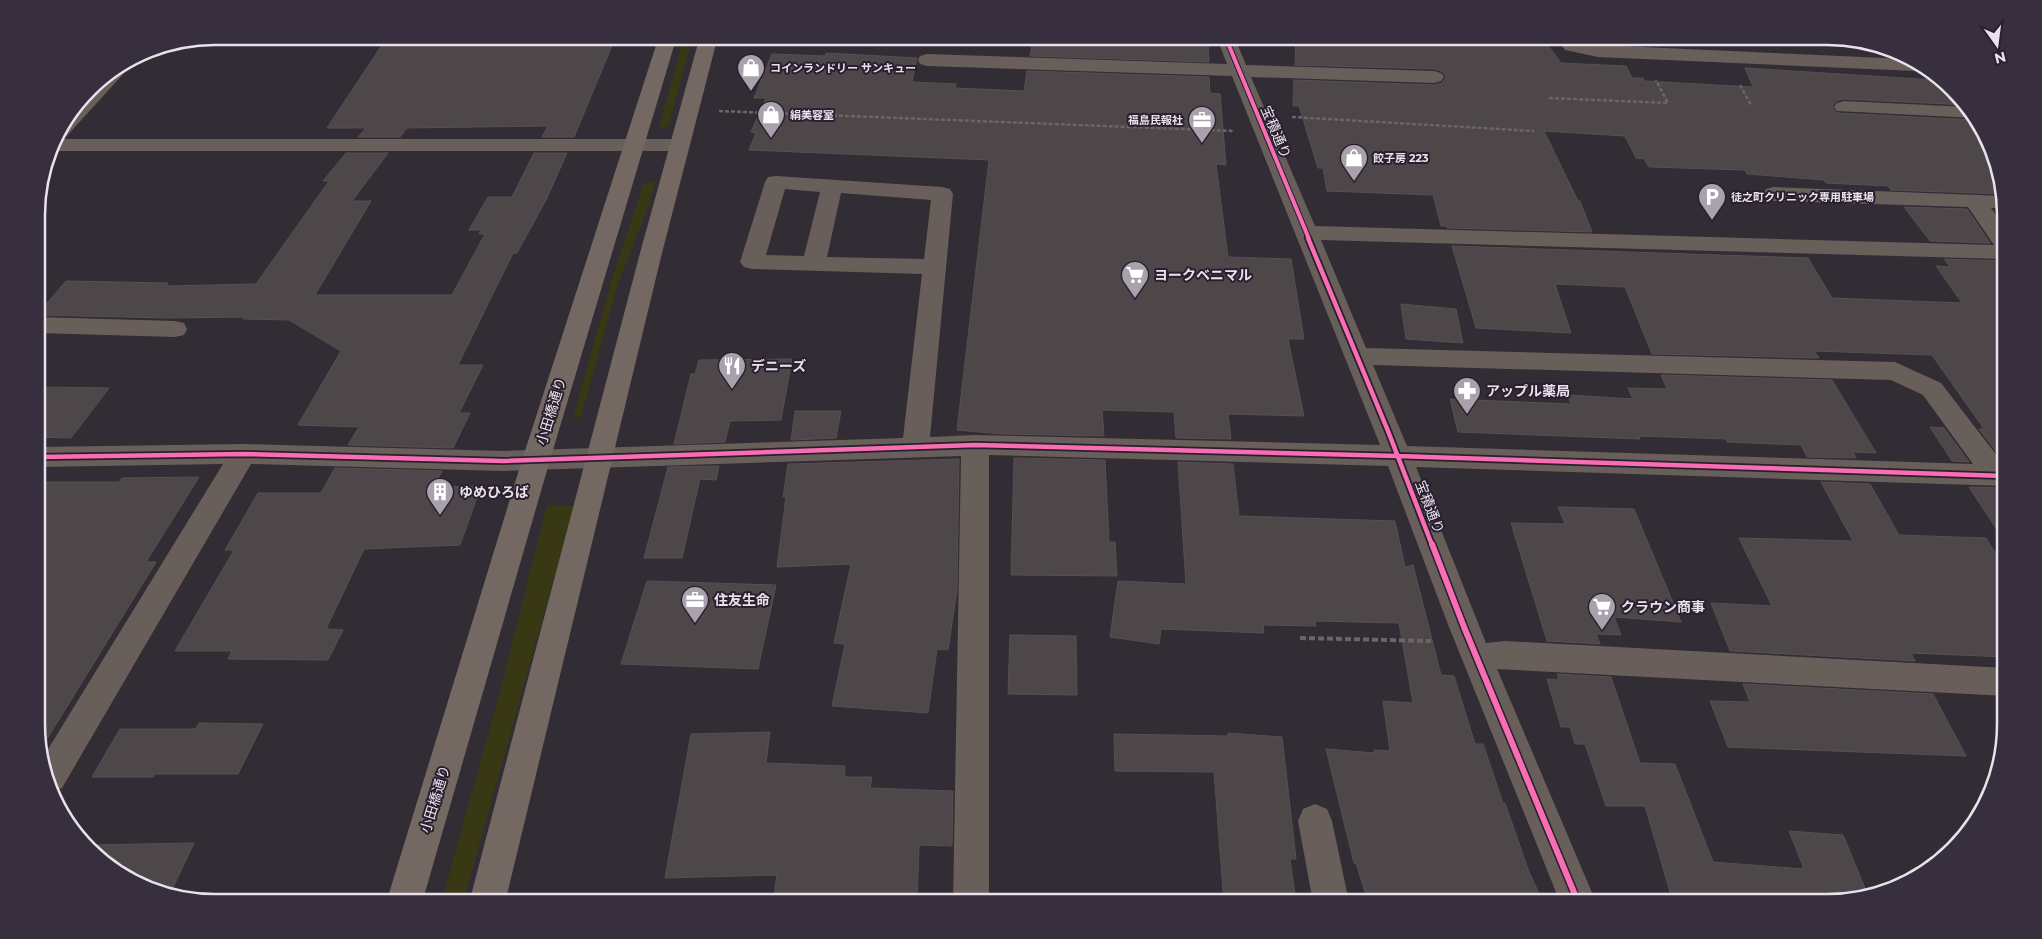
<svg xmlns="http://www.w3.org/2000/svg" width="2042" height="939" viewBox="0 0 2042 939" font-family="Montserrat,'Noto Sans JP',sans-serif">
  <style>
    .green { fill: #383814 }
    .building { fill: #4d474a; stroke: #575052 }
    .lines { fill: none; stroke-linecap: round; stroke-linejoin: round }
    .path-far1 { stroke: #6c6564; stroke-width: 2.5; stroke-dasharray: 4 2; stroke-linecap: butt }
    .path { stroke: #6c6564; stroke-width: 4; stroke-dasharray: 6 3; stroke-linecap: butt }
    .minor { fill: #685f5a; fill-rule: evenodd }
    .major { fill: #736862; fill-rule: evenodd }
    .cycleway-far2-casing { stroke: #291f2f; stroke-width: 6 }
    .cycleway-far1-casing { stroke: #291f2f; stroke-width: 8 }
    .cycleway-casing { stroke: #291f2f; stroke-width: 9 }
    .cycleway-far2 { stroke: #f96db3; stroke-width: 4 }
    .cycleway-far1 { stroke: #f96db3; stroke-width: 4.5 }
    .cycleway { stroke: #f96db3; stroke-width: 6 }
    .labels { text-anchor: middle; stroke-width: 4; stroke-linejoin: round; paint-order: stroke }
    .far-poi-label { font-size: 11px; font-weight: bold; fill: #e9e2ed; stroke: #291f2f; text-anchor: start }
    .street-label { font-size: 14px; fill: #e9e2ed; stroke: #291f2f }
    .poi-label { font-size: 14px; font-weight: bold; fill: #e9e2ed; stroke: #291f2f; text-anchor: start }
    .rim { fill: none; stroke: #e9e2ed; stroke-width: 2.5 }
  </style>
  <rect width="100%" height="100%" fill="#322c35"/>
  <path class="green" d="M 684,36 L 693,36 L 668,127 L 659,128 Z
    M 652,181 L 655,183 L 648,208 L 618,284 L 581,417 L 573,417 L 611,282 L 643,186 L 645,183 Z
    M 547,506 L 574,506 L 463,903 L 441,903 L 497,702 Z"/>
  <path class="building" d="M 388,36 L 616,36 L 574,137 L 542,137 L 548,126 L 407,128 L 400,137 L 358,137 L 366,128 L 327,128 Z
    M 1034,36 L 1177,36 L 1177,43 L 1208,45 L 1209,62 L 1030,56 Z
    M 1454,36 L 1541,36 L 1561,63 L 1626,66 L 1632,78 L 1643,78 L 1644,81 L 1753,87 L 1745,68 L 1935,80 L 1967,105 L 1844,99 L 1836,101 L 1832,107 L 1837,113 L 1975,120 L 2004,194 L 1891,190 L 1888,186 L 1826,183 L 1824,180 L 1747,174 L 1745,170 L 1649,167 L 1644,159 L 1636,158 L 1625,136 L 1544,131 L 1578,201 L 1580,201 L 1592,232 L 1447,228 L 1446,226 L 1441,226 L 1433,195 L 1327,191 L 1323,168 L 1318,168 L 1299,106 L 1293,106 L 1294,80 L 1434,85 L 1442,83 L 1446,77 L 1442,71 L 1434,69 L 1295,65 L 1296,40 L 1341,43 L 1340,37 L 1374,39 L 1374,44 L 1459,45 Z
    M 826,53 L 917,58 L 912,82 L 956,84 L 955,88 L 1024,91 L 1027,71 L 1209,77 L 1210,93 L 1220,94 L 1226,165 L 1216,164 L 1228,257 L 1291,259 L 1304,339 L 1288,339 L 1304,416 L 1228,414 L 1231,439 L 1176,438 L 1174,412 L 1102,410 L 1104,436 L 1002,434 L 957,430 L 989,160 L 749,150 L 756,133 L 751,132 L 766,98 L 754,98 L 772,54 L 825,56 Z
    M 346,153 L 388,153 L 352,201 L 371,201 L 315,295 L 452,295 L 485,234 L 479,234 L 481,230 L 469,230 L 488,197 L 512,197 L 534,153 L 567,153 L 546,200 L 517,253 L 513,253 L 458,365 L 483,365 L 459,413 L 470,413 L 453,448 L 348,445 L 359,427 L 298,425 L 341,351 L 289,320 L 243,319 L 244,317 L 168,318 L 37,315 L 66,281 L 168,283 L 166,286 L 256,284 L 329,181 L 323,181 Z
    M 1904,207 L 1967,209 L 1990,243 L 1930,241 Z
    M 1452,246 L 1808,258 L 1832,298 L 1962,303 L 1936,266 L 1950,267 L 1944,259 L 2004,261 L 2005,463 L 1979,429 L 1984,429 L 1932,355 L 1814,351 L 1819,358 L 1652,354 L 1625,287 L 1555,284 L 1571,333 L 1476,328 Z
    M 1401,304 L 1456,309 L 1463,343 L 1406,339 Z
    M 792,359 L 781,420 L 730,421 L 725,442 L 674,444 L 691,374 L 695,374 L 699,360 Z
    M 1661,375 L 1832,380 L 1876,453 L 1853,452 L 1856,458 L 1807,457 L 1801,445 L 1727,442 L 1726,439 L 1639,436 L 1640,439 L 1458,432 L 1450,399 L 1571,404 L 1568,395 L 1633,399 L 1628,388 L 1667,389 Z
    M 37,387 L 109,388 L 71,438 L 37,437 Z
    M 795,411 L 841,411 L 836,438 L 791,440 Z
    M 1930,427 L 1944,428 L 1969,462 L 1952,461 Z
    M 1014,458 L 1105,460 L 1109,542 L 1115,542 L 1117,576 L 1011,575 Z
    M 959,459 L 957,590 L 948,650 L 937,649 L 928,713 L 832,706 L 845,644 L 834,643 L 851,564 L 777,567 L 786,497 L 783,497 L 788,464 Z
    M 1178,462 L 1233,464 L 1239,516 L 1395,521 L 1405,567 L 1413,565 L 1441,675 L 1454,676 L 1475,744 L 1483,744 L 1503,803 L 1505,803 L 1529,872 L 1543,902 L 1368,902 L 1356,863 L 1354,863 L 1326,749 L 1375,753 L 1374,750 L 1390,751 L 1383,701 L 1413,703 L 1399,623 L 1315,621 L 1316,626 L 1263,625 L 1264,633 L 1161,629 L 1159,644 L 1110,637 L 1118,581 L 1186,584 Z
    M 719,466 L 716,480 L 700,479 L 682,558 L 644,558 L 668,467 Z
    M 335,468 L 442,471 L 434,487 L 481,486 L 460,545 L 364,549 L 326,629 L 343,630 L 328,660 L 228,659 L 232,651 L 175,651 L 234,550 L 225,550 L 258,493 L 321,493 Z
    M 199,477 L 146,562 L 156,562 L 39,752 L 38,748 L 37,482 L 119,482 L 122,478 Z
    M 1821,482 L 1870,484 L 1899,535 L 1986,538 L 2005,569 L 2006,657 L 1911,653 L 1915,661 L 1730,651 L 1711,603 L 1772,606 L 1739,538 L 1853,541 Z
    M 1969,487 L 2005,488 L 2005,542 Z
    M 1558,507 L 1634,509 L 1681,622 L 1614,617 L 1621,635 L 1596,634 L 1600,644 L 1547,641 L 1511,523 L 1565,524 Z
    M 647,581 L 776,585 L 758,669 L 621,664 Z
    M 1010,635 L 1076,636 L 1077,695 L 1008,694 Z
    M 1557,674 L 1611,677 L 1640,763 L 1675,764 L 1713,862 L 1804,869 L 1789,831 L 1843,835 L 1867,893 L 1839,902 L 1673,902 L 1645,806 L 1606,806 L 1585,744 L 1575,744 L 1570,727 L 1561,727 L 1547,679 L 1559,680 Z
    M 1743,684 L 1933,694 L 1966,756 L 1728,747 L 1710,701 L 1750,702 Z
    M 199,723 L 263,724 L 238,774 L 155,774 L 153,777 L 92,777 L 120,729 L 196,729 Z
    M 770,732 L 766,763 L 845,766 L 844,777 L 872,777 L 870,788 L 953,791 L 952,846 L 919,845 L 917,903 L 773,903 L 777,875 L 665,878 L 691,734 Z
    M 1228,733 L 1282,737 L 1296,859 L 1290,859 L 1296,902 L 1224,903 L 1214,772 L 1115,771 L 1114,734 L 1228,736 Z
    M 194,843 L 170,894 L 146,889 L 89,845 Z"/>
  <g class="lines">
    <path class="path-far1" d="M 1740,85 L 1751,105
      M 1549,98 L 1668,103 L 1656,80
      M 719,111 L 1233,131
      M 1292,117 L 1534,131"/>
    <path class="path" d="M 1300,638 L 1431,641"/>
    <path class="minor" d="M 1216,36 L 1234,36 L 1246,65 L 1434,71 L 1441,73 L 1444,77 L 1441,81 L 1434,83 L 1251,77 L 1315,226 L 1994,245 L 1968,207 L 1774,201 L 1766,199 L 1763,194 L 1766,189 L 1774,187 L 2004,196 L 2004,208 L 1991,208 L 2004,226 L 2004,259 L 1321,240 L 1366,348 L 1895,362 L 1941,383 L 2005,466 L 2005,486 L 1416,467 L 1486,643 L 1505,641 L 2006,668 L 2006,696 L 1497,669 L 1596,902 L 1560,902 L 1449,627 L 1388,466 L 989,455 L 989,903 L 953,903 L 961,456 L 503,471 L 251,464 L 62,788 L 56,791 L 42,759 L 223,464 L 37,467 L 37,447 L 243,444 L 503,451 L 903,438 L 922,274 L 752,269 L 744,267 L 740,262 L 765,182 L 768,177 L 776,176 L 942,187 L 950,189 L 953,194 L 930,437 L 975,435 L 1380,445 L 1232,76 L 927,66 L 920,64 L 918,60 L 920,56 L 927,54 L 1227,64 ZM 785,189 L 820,192 L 804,256 L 766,255 ZM 841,193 L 931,200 L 924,259 L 827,257 ZM 1373,365 L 1891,380 L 1923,395 L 1973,464 L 1407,446 Z
      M 1555,36 L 1574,36 L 1578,42 L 1598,45 L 1908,59 L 1921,69 L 1915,71 L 1598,57 L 1565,50 Z
      M 126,63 L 128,67 L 126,71 L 64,139 L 679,139 L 686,141 L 689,145 L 686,149 L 679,151 L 51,151 L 55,136 L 97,81 Z
      M 1844,101 L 1969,107 L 1974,118 L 1837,111 L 1834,107 L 1837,103 Z
      M 37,317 L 175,321 L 184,323 L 187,329 L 184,335 L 175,337 L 37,333 Z
      M 1315,804 L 1327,809 L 1332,821 L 1349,902 L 1313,902 L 1298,821 L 1303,809 Z"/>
    <path class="major" d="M 659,36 L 677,36 L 550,460 L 422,903 L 386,903 L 522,460 Z
      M 700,36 L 718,36 L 662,253 L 505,903 L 469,903 L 640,253 Z"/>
    <defs>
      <path id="cycleway-far2" d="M 1225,36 L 1309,239"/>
      <path id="cycleway-far1" d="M 1308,238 L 1388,431 L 1432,545
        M 37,457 L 243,454 L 503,461 L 975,445 L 1398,456 L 2005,476"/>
      <path id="cycleway" d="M 1432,544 L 1464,627 L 1578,902"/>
    </defs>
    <use href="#cycleway-far2" class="cycleway-far2-casing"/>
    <use href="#cycleway-far1" class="cycleway-far1-casing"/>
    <use href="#cycleway" class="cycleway-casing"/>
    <use href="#cycleway-far2" class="cycleway-far2"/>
    <use href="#cycleway-far1" class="cycleway-far1"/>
    <use href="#cycleway" class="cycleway"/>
  </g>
  <defs>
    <symbol id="shop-pin" viewBox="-11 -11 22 30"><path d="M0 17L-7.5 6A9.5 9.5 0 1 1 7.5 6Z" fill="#a9a2ad" stroke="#291f2f"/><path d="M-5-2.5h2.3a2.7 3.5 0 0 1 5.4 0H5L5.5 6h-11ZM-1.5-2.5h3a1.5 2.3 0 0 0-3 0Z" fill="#fff"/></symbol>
    <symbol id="office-pin" viewBox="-11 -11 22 30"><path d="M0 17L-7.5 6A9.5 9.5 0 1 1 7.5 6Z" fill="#a9a2ad" stroke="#291f2f"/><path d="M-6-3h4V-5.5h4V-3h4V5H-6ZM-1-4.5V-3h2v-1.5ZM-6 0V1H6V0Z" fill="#fff"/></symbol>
    <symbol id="parking-pin" viewBox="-11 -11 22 30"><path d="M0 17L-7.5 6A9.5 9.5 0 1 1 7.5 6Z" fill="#a9a2ad" stroke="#291f2f"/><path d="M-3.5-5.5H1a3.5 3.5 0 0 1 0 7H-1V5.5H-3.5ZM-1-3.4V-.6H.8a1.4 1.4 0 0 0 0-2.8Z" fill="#fff"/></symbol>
    <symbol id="supermarket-pin" viewBox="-11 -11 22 30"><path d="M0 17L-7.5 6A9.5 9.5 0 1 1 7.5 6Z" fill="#a9a2ad" stroke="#291f2f"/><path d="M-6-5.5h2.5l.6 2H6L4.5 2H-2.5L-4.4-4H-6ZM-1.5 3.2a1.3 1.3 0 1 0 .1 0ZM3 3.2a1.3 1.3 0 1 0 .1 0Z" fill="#fff"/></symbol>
    <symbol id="restaurant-pin" viewBox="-11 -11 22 30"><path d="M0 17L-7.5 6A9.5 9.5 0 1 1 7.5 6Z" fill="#a9a2ad" stroke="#291f2f"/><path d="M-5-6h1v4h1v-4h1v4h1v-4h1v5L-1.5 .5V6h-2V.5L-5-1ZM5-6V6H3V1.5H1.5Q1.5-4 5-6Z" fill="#fff"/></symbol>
    <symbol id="pharmacy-pin" viewBox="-11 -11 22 30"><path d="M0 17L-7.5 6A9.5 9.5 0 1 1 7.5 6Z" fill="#a9a2ad" stroke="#291f2f"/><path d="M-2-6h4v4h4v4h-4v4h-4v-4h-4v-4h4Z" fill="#fff"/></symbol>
    <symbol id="building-pin" viewBox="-11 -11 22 30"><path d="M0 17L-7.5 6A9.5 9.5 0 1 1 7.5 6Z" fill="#a9a2ad" stroke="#291f2f"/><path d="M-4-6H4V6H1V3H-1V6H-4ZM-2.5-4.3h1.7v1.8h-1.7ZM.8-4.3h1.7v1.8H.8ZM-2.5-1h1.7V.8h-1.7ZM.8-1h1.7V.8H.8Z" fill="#fff"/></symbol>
  </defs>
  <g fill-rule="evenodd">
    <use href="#shop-pin" x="735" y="52" width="32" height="43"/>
    <use href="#shop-pin" x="755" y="99" width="32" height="43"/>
    <use href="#office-pin" x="1186" y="104" width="32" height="43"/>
    <use href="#shop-pin" x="1338" y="142" width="32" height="43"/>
    <use href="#parking-pin" x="1696" y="181" width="32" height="43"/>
    <use href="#supermarket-pin" x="1119" y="259" width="32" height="43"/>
    <use href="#restaurant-pin" x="716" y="350" width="32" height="43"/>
    <use href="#pharmacy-pin" x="1451" y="375" width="32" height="43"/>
    <use href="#building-pin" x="424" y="476" width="32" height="43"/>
    <use href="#office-pin" x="679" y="584" width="32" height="43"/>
    <use href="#supermarket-pin" x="1586" y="591" width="32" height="43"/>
  </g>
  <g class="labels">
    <g class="far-poi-label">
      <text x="770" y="72">コインランドリー サンキュー</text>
      <text x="790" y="119">絹美容室</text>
      <text x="1183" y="124" text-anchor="end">福島民報社</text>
      <text x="1373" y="162">餃子房 223</text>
      <text x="1731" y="201">徒之町クリニック専用駐車場</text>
    </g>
    <g class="street-label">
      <text transform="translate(1276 132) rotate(67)" y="5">宝積通り</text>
      <text transform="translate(551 411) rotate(-73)" y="5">小田橋通り</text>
      <text transform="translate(1430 507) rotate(69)" y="5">宝積通り</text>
      <text transform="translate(435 799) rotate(-73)" y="5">小田橋通り</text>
    </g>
    <g class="poi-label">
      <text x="1154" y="280">ヨークベニマル</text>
      <text x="751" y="371">デニーズ</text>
      <text x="1486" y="396">アップル薬局</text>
      <text x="459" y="497">ゆめひろば</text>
      <text x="714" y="605">住友生命</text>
      <text x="1621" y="612">クラウン商事</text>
    </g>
  </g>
  <path d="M0 0H2042V939H0ZM215 45H1827A170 170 0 0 1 1997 215V724A170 170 0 0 1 1827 894H215A170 170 0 0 1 45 724V215A170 170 0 0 1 215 45Z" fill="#382f3e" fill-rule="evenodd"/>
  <path class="rim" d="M215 45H1827A170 170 0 0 1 1997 215V724A170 170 0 0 1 1827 894H215A170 170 0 0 1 45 724V215A170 170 0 0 1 215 45Z"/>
  <g transform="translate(1997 45) rotate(166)" stroke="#291f2f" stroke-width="4" paint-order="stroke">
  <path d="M0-4L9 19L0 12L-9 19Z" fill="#e9e2ed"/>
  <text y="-8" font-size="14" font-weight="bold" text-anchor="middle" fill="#e9e2ed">N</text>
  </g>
</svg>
